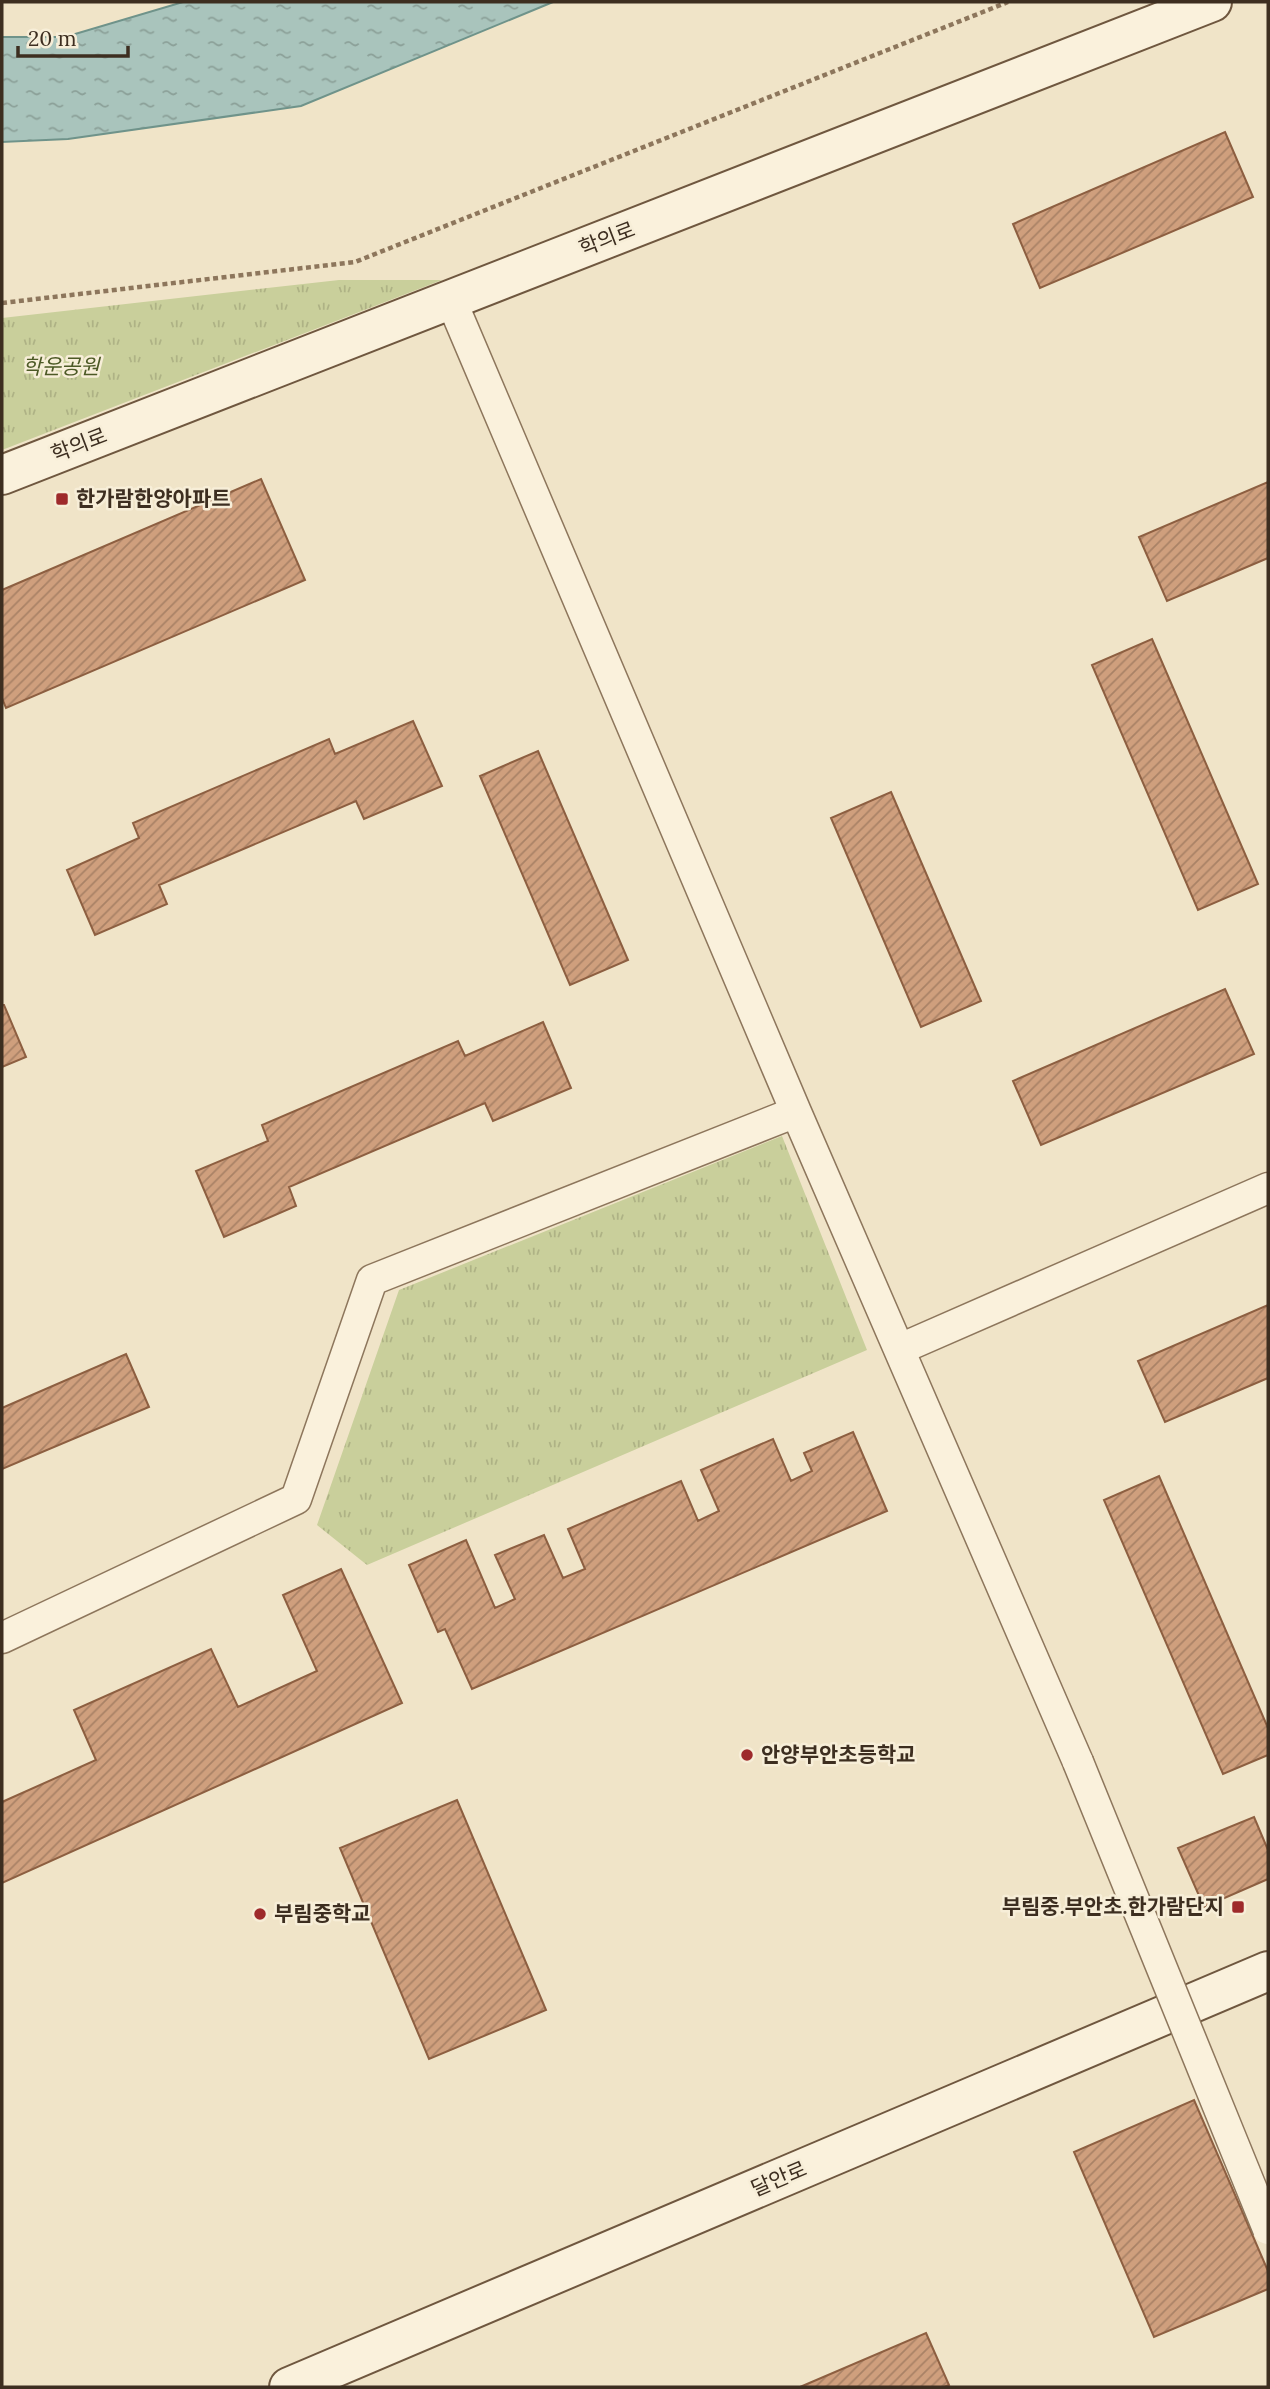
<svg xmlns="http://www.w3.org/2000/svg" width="1270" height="2389" viewBox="0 0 1270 2389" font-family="Lora,'Noto Sans KR',serif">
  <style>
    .park { fill: url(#park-tufts) }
    .water { fill: url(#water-ripples); stroke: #6f938a; stroke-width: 2 }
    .building { fill: url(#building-hatch); stroke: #8d5f41; stroke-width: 2 }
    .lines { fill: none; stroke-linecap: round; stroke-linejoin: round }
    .street-casing { stroke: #8d765c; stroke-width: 33 }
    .secondary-casing { stroke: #6f573f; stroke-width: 42 }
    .path { stroke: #8d765c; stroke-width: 4.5; stroke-dasharray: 5 3.5; stroke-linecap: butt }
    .street { stroke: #faf1dc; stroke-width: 30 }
    .secondary { stroke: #faf1dc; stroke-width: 38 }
    .street-bridge-casing { stroke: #8d765c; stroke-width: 33; stroke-linecap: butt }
    .street-bridge { stroke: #faf1dc; stroke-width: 30 }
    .poi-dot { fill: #9e2a2b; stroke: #f7eed8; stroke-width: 2.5 }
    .labels { text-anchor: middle; stroke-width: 5; stroke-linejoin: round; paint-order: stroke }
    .street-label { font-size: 21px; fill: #3d2e20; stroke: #f7eed8 }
    .park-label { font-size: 21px; font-style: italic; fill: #4d5a26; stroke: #f7eed8 }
    .poi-label { font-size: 21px; font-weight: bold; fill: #3d2e20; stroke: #f7eed8; text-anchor: start }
  </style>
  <defs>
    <pattern id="park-tufts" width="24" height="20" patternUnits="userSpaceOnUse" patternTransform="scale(1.75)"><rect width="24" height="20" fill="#c9cf9b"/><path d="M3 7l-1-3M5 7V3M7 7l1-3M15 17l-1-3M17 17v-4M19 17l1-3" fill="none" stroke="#aeb285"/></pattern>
    <pattern id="water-ripples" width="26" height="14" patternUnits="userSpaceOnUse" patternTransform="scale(1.75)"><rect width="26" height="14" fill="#a9c4bc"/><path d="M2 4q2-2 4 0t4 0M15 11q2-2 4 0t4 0" fill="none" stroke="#8ba098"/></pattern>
    <pattern id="building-hatch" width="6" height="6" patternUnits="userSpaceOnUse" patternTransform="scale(1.75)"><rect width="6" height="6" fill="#cf9f7d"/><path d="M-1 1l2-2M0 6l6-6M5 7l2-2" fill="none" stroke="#a98266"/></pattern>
  </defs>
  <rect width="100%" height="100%" fill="#f0e4c8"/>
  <path class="park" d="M 339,280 L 442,280 L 2,450 L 2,318 Z
    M 782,1136 L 867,1350 L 367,1565 L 317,1525 L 399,1290 Z"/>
  <path class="water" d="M 183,2 L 553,2 L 301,106 L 68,139 L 2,142 L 2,37 L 65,37 Z"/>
  <path class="building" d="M 1225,132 L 1253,197 L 1040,288 L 1013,224 Z
    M 261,479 L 305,580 L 6,708 L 2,698 L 2,590 Z
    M 1268,482 L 1268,558 L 1167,601 L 1139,537 Z
    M 1152,639 L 1258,884 L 1198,910 L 1092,665 Z
    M 413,721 L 442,786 L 364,819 L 356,801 L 159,885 L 167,904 L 95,935 L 67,870 L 139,838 L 133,823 L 329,739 L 335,754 Z
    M 538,751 L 628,960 L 570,985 L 480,776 Z
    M 891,792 L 981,1001 L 921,1027 L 831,818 Z
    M 1225,989 L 1254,1054 L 1041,1145 L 1013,1081 Z
    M 2,1005 L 4,1005 L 26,1057 L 2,1067 Z
    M 543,1022 L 571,1088 L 493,1121 L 485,1103 L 289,1187 L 296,1206 L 224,1237 L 196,1171 L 268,1141 L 262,1125 L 458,1041 L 465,1056 Z
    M 1268,1305 L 1268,1378 L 1165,1422 L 1138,1361 Z
    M 126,1354 L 149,1407 L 2,1469 L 2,1408 Z
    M 853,1432 L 887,1511 L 472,1689 L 445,1629 L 438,1632 L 409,1565 L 466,1540 L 495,1608 L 515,1599 L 495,1555 L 544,1535 L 563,1578 L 585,1569 L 568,1529 L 681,1481 L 698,1521 L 719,1511 L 701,1470 L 773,1439 L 791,1481 L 812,1471 L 804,1453 Z
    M 1159,1476 L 1268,1728 L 1268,1755 L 1223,1774 L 1104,1500 Z
    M 341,1569 L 402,1703 L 2,1883 L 2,1802 L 96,1760 L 74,1710 L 211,1649 L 238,1707 L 317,1671 L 283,1595 Z
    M 457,1800 L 546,2010 L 429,2059 L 340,1848 Z
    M 1254,1817 L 1268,1850 L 1268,1879 L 1204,1907 L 1178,1848 Z
    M 1194,2100 L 1268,2271 L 1268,2289 L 1154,2337 L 1074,2152 Z
    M 926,2333 L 949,2385 L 944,2387 L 800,2387 Z"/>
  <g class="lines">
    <defs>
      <path id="street" d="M 451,300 L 796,1112 L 1078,1762
        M 900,1349 L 1268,1188
        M 2,1638 L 296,1499 L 372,1280 L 796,1112"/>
      <path id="secondary" d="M 2,475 L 1212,2
        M 289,2387 L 1268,1971"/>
    </defs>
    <use href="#street" class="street-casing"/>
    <use href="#secondary" class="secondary-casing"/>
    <path class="path" d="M 2,303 L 355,262 L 1008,2"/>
    <use href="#street" class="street"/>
    <use href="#secondary" class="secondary"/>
    <defs>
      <path id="street-bridge" d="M 1078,1762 L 1268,2229"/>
    </defs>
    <use href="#street-bridge" class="street-bridge-casing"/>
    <use href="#street-bridge" class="street-bridge"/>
  </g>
  <g class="poi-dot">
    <rect x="55" y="492" width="14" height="14" rx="3.5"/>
    <circle cx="747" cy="1755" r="7"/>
    <rect x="1231" y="1900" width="14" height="14" rx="3.5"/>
    <circle cx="260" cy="1914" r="7"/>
  </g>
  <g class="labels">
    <g class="street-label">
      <text transform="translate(607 239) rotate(-21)" y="7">학의로</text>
      <text transform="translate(79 445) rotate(-21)" y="7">학의로</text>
      <text transform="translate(779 2179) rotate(-23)" y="7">달안로</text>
    </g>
    <g class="park-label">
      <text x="61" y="374">학운공원</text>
    </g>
    <g class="poi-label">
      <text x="76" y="506">한가람한양아파트</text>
      <text x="761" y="1762">안양부안초등학교</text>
      <text x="1224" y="1914" text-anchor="end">부림중.부안초.한가람단지</text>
      <text x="274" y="1921">부림중학교</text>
    </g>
  </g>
  <rect width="1270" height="2389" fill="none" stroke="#3d2e20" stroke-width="7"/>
  <path d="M18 46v10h110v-10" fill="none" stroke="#3d2e20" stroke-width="3.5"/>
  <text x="28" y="46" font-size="21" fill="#3d2e20" stroke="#f7eed8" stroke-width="5" paint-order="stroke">20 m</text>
</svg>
